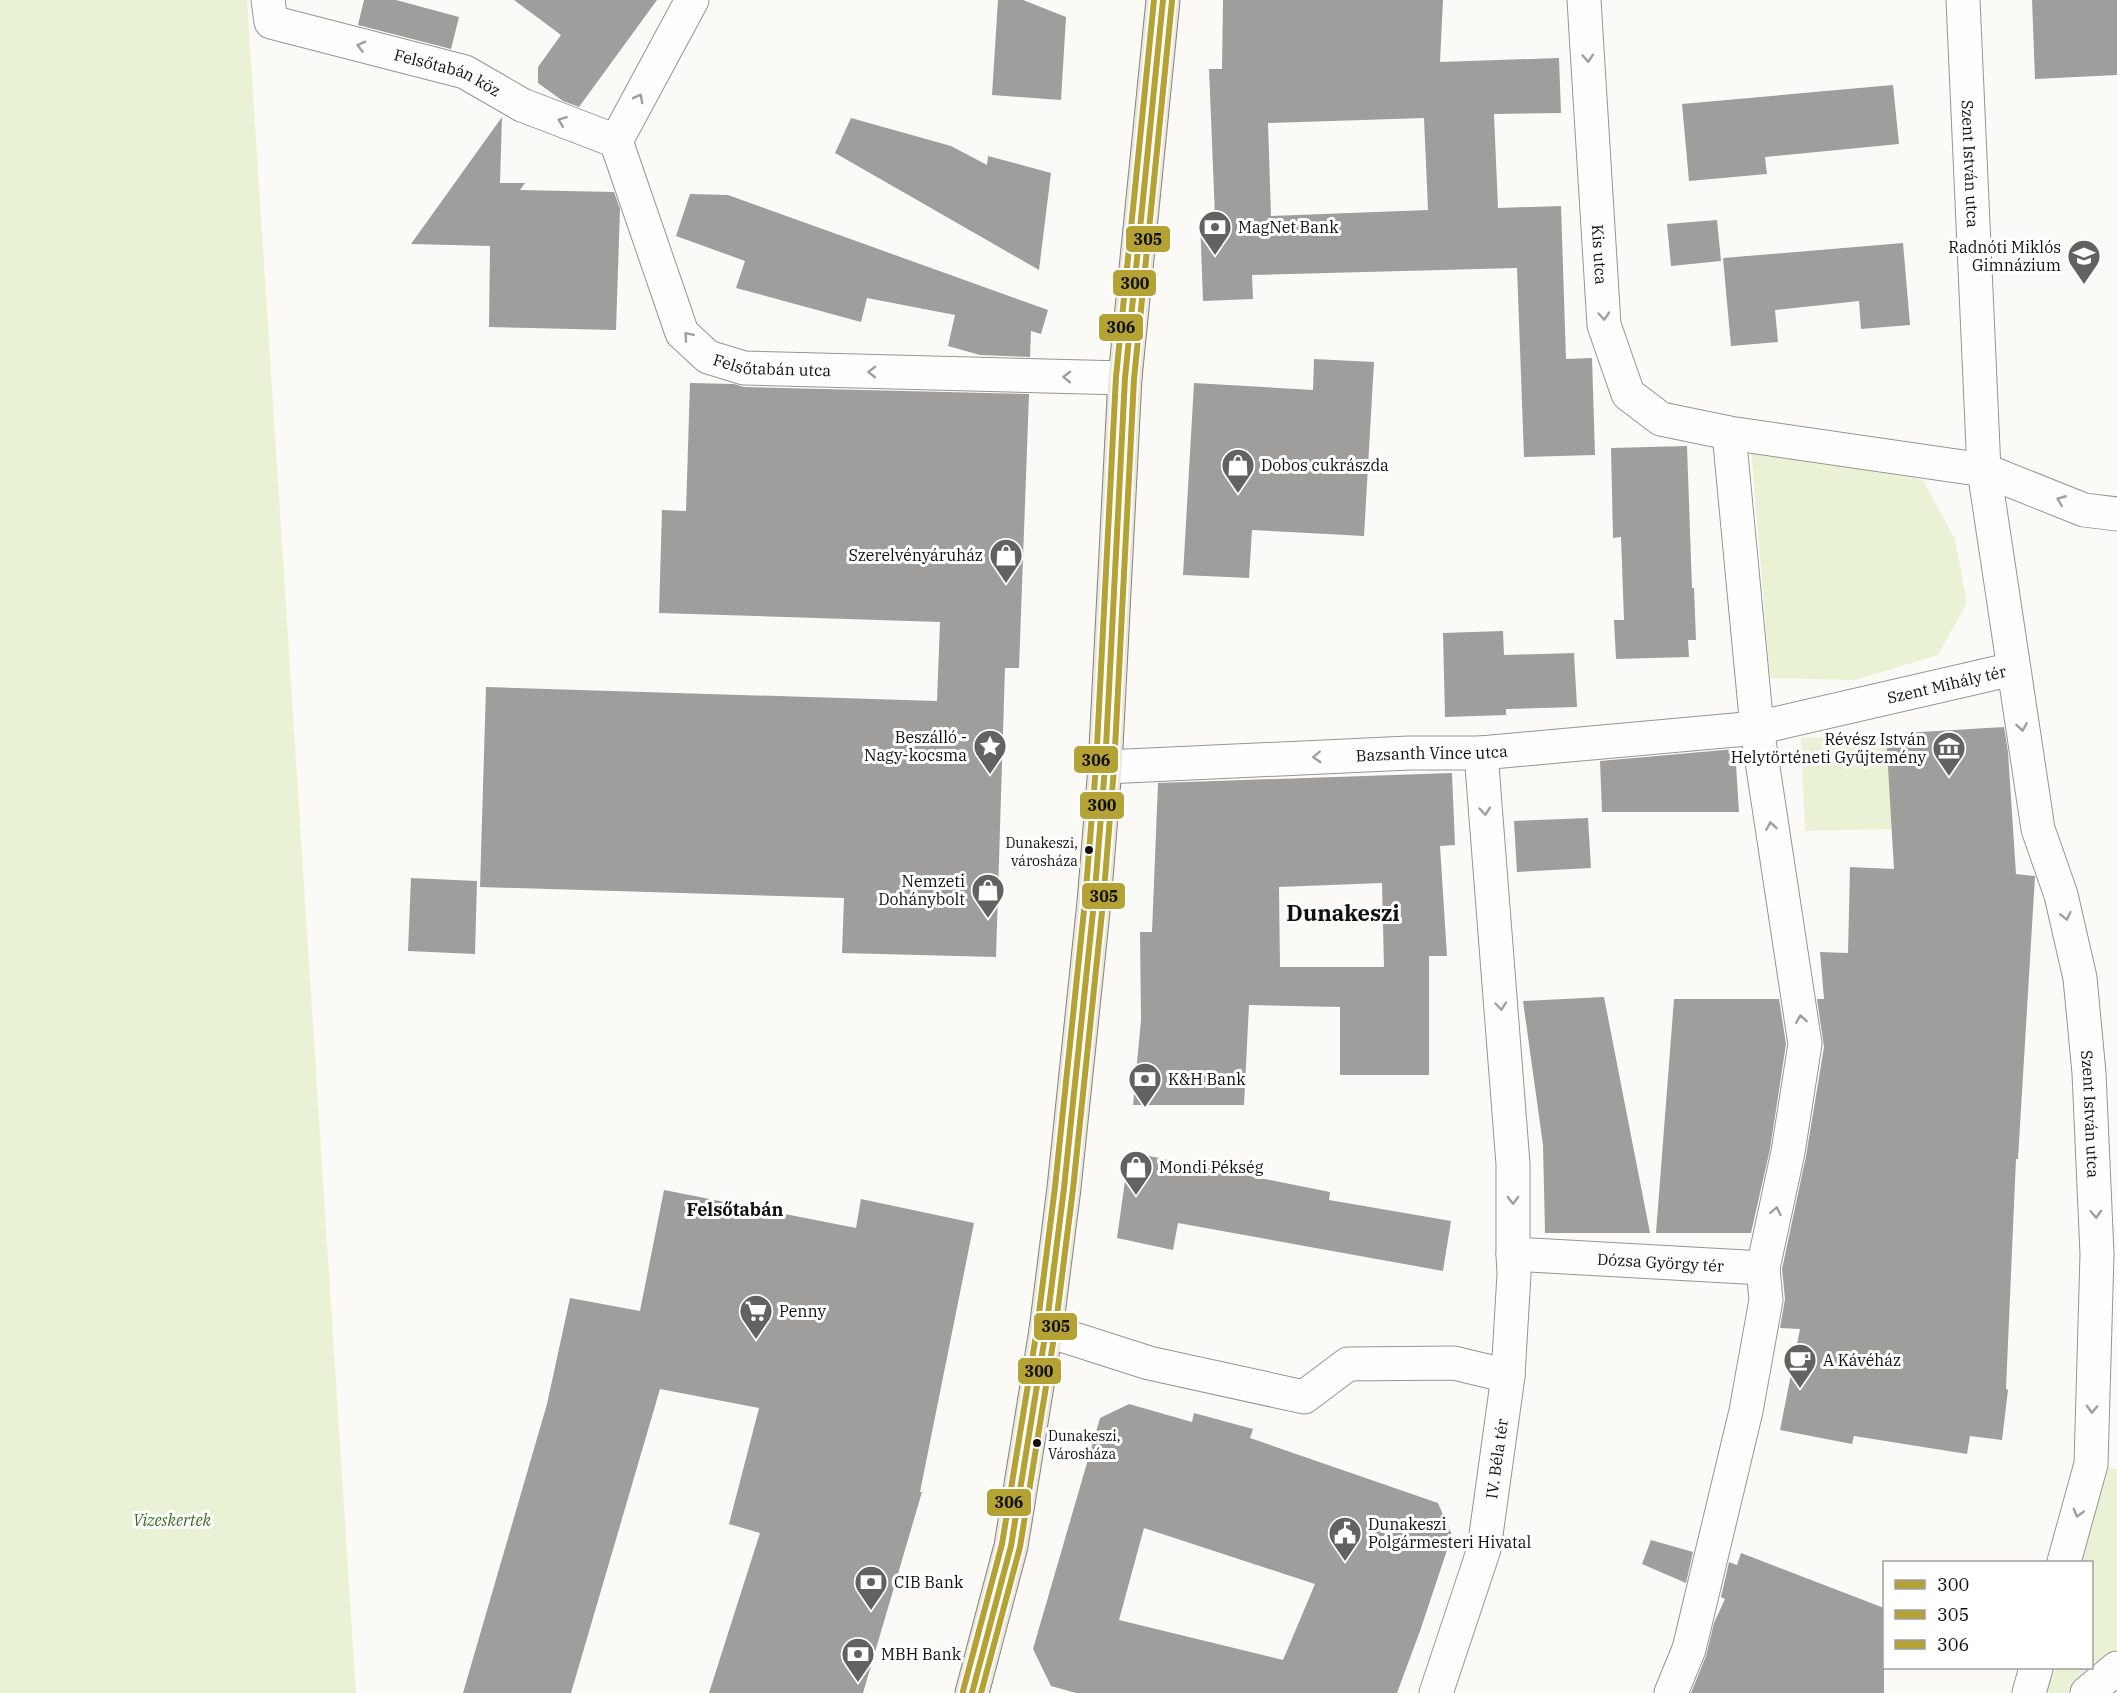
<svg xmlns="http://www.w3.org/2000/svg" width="2117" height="1693" viewBox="0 0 2117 1693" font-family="'IBM Plex Serif',serif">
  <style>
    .green { fill: #eaf2d6 }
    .building { fill: #a09e9c; fill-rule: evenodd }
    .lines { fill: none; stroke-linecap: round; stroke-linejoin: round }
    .minor-casing { stroke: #969594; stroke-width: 35 }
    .major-casing { stroke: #848381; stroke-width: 35 }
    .minor { stroke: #fffefe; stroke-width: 33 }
    .major { stroke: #eee6da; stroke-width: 33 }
    .bus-1-casing { stroke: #fff; stroke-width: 10 }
    .bus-2-casing { stroke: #fff; stroke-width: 10 }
    .bus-3-casing { stroke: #fff; stroke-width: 10 }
    .bus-1 { stroke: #b4a234; stroke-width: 6 }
    .bus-2 { stroke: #b4a234; stroke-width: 6 }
    .bus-3 { stroke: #b4a234; stroke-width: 6 }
    .oneway { stroke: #9f9f9f }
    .bus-dot { fill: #101010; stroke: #fff; stroke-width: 2 }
    .labels { text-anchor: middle; stroke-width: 6; stroke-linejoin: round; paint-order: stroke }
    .bus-label { font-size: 14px; fill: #101010; stroke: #fff; text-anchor: end }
    .street-label { font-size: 16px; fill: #101010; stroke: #fff }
    .poi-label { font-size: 16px; fill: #101010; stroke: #fff; text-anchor: start }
    .park-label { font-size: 16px; font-style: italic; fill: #386c1d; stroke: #fff }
    .neighbourhood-label { font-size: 18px; font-weight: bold; fill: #101010; stroke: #fff }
    .district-label { font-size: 22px; font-weight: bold; fill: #101010; stroke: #fff }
    .line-badge { stroke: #fff; stroke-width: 2 }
    .pale-badge-label { font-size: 16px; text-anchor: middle; font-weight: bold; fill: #111 }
  </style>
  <rect width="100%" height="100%" fill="#fcfaf7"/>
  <path class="green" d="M 0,0 L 247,0 L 356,1693 L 0,1693 Z
    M 1751,449 L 1923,480 L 1955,539 L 1967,603 L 1938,655 L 1856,680 L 1770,678 Z
    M 1886,734 L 1892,829 L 1805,831 L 1801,738 Z
    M 2091,1464 L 2117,1469 L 2117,1668 L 2087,1693 L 2029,1693 L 2036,1668 L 2092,1668 L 2092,1562 L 2064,1562 Z"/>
  <path class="building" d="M 364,0 L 396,0 L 459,17 L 451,49 L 358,25 Z
    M 514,0 L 657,0 L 579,107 L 563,101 L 538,83 L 538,67 L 561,35 Z
    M 998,0 L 1023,0 L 1066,17 L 1061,100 L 992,95 Z
    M 1223,0 L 1443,0 L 1440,62 L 1559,58 L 1561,113 L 1494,114 L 1498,208 L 1561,206 L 1566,359 L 1592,358 L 1595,455 L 1524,457 L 1517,268 L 1252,275 L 1253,299 L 1203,301 L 1200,218 L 1215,217 L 1209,69 L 1222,69 ZM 1424,118 L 1428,210 L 1271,216 L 1268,123 Z
    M 2032,0 L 2117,0 L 2117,75 L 2035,79 Z
    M 1893,85 L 1899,144 L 1765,157 L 1767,174 L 1689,181 L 1682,104 Z
    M 502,117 L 500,183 L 525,183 L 520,190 L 614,192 L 620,209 L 616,330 L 489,327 L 490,246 L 411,244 Z
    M 851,118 L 951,146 L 987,165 L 988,156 L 1051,173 L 1039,270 L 835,153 Z
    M 690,194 L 728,195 L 1048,310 L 1041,334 L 1031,331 L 1030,357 L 980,355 L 948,346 L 955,315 L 867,298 L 861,322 L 736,288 L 745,261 L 676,236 Z
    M 1717,220 L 1721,261 L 1671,266 L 1667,224 Z
    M 1903,243 L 1910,325 L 1861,329 L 1859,301 L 1775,310 L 1778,342 L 1731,346 L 1723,258 Z
    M 1314,359 L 1374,362 L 1364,536 L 1252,530 L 1249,578 L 1183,575 L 1194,383 L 1313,390 Z
    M 690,383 L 734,384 L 744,387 L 1029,394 L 1019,668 L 1005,668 L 996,957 L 842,953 L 844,898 L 480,887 L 486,687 L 937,701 L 940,622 L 659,613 L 662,510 L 686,511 Z
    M 1687,446 L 1692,588 L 1694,588 L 1696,640 L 1688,640 L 1689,657 L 1616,659 L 1614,620 L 1624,620 L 1621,537 L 1613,538 L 1611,448 Z
    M 1503,631 L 1504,655 L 1574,653 L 1577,707 L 1506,709 L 1506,715 L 1445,717 L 1443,633 Z
    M 2004,727 L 2008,752 L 2016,874 L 2035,876 L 2018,1159 L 2016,1159 L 2006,1389 L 2008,1390 L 2002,1440 L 1970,1436 L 1967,1454 L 1854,1436 L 1852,1444 L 1780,1430 L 1800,1329 L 1780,1328 L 1785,1299 L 1782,1269 L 1806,1156 L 1824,1047 L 1817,999 L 1824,999 L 1820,952 L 1848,953 L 1850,867 L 1894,869 L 1886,734 Z
    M 1735,749 L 1739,812 L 1602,812 L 1600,761 Z
    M 1452,773 L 1455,845 L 1440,846 L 1447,956 L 1429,956 L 1429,1075 L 1340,1075 L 1340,1007 L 1249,1005 L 1244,1105 L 1133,1105 L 1141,1020 L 1140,932 L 1152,932 L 1158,783 ZM 1382,883 L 1384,967 L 1280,967 L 1279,887 Z
    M 1588,818 L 1591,868 L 1517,872 L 1514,821 Z
    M 411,878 L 477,881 L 475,954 L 408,951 Z
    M 1604,997 L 1650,1233 L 1545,1233 L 1543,1145 L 1523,1001 Z
    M 1674,999 L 1779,999 L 1786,1044 L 1770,1149 L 1751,1233 L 1656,1233 Z
    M 1129,1152 L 1330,1192 L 1329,1200 L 1451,1221 L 1443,1271 L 1178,1223 L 1173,1250 L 1117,1238 Z
    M 664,1190 L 856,1228 L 861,1199 L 974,1223 L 920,1492 L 922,1492 L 863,1693 L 709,1693 L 760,1533 L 729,1524 L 759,1408 L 660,1389 L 571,1693 L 463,1693 L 547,1404 L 570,1298 L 640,1311 Z
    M 1129,1404 L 1192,1422 L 1194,1413 L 1253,1429 L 1250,1438 L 1438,1503 L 1452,1535 L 1420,1631 L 1397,1693 L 1076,1693 L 1051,1686 L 1033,1649 L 1100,1418 ZM 1144,1528 L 1315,1584 L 1283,1660 L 1119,1620 Z
    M 1651,1540 L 1693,1552 L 1686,1583 L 1642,1564 Z
    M 1741,1553 L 1884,1608 L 1884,1693 L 1691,1693 L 1706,1656 L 1714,1623 L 1725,1599 L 1721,1597 L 1729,1562 L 1737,1565 Z"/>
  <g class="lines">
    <defs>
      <g id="minor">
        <path id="s1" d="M 268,0 L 271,22 L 465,72 L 522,105 L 616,141"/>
        <path id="s2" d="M 692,0 L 616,141 L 682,333 L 708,357 L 744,368 L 1125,378"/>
        <path id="s3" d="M 1584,0 L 1604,325 L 1628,394 L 1661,419 L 1729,433 L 1984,470 L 2084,510 L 2117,514"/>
        <path id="s4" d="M 1963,0 L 1984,470 L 2038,829 L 2061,895 L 2080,978 L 2089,1073 L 2097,1254 L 2091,1464 L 2064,1562"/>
        <path id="s5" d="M 1481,753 L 1513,1164 L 1513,1254 L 1763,1268"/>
        <path id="s6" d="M 1105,767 L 1409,753 L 1481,753 L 1757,728 L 2013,669"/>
        <path d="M 1046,1330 L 1149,1363 L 1304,1397 L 1348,1364 L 1454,1363 L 1508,1376"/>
        <path id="s7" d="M 1436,1693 L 1484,1549 L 1508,1376 L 1514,1274 L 1513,1254"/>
        <path d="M 1671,1693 L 1689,1649 L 1746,1411 L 1766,1300 L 1763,1268 L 1788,1152 L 1805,1044 L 1757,728 L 1729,433"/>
        <path d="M 2029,1693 L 2036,1668"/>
        <path d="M 2087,1693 L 2117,1668"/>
      </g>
      <path id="major" d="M 972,1693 L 1011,1546 L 1046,1330 L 1064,1188 L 1094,902 L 1105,767 L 1125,378 L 1163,0"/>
    </defs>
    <use href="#minor" class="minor-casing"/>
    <use href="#major" class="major-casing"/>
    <use href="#minor" class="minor"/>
    <use href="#major" class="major"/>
    <defs>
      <path id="bus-1" d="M 972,1693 L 1011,1546 L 1046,1330 L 1064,1188 L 1094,902 L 1105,767 L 1125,378 L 1163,0"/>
      <path id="bus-2" d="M 981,1693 L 1020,1547 L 1055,1331 L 1073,1189 L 1103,903 L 1114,768 L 1134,379 L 1172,1"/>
      <path id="bus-3" d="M 963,1691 L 1002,1544 L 1037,1329 L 1055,1187 L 1085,901 L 1096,766 L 1116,377 L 1154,0"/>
    </defs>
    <use href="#bus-1" class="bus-1-casing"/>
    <use href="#bus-2" class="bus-2-casing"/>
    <use href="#bus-3" class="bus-3-casing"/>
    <use href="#bus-1" class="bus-1"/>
    <use href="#bus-2" class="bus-2"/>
    <use href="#bus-3" class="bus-3"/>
  </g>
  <defs><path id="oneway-chevron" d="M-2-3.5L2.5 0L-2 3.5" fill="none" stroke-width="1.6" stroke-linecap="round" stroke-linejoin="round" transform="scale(1.5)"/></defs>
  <g class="oneway">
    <use href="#oneway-chevron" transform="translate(361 46) rotate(-166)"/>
    <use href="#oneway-chevron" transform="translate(1588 58) rotate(86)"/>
    <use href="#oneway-chevron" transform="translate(639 98) rotate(-62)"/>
    <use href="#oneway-chevron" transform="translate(562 121) rotate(-159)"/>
    <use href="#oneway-chevron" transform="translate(1604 316) rotate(85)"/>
    <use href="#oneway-chevron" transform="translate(688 336) rotate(-131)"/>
    <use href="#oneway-chevron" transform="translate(872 372) rotate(-179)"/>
    <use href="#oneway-chevron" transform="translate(1067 377) rotate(-179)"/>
    <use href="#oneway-chevron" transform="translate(2061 500) rotate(-158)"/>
    <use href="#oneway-chevron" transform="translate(2022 727) rotate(81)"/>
    <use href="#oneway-chevron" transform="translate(1317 757) rotate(177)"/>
    <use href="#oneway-chevron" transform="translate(1485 811) rotate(85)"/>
    <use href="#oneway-chevron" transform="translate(1771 826) rotate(-99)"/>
    <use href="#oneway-chevron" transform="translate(2066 916) rotate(77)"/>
    <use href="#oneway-chevron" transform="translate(1501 1006) rotate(85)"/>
    <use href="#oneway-chevron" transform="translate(1801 1019) rotate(-99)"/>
    <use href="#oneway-chevron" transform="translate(1513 1200) rotate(90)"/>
    <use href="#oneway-chevron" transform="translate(1776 1211) rotate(-78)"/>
    <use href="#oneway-chevron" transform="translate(2096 1214) rotate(87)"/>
    <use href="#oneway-chevron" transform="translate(2092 1409) rotate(92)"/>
    <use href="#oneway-chevron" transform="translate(2078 1513) rotate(105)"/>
  </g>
  <defs>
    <symbol id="bank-pin" viewBox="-11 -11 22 30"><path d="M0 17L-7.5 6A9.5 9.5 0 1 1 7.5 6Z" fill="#636261" stroke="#fff"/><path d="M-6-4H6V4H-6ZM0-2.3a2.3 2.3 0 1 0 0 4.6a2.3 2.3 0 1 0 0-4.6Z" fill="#fff"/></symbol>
    <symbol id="school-pin" viewBox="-11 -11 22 30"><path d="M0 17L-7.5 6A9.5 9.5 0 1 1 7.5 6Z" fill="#636261" stroke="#fff"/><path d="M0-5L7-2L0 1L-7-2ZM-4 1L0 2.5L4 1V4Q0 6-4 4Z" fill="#fff"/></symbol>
    <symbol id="shop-pin" viewBox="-11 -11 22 30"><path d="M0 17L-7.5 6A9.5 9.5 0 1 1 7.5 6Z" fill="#636261" stroke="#fff"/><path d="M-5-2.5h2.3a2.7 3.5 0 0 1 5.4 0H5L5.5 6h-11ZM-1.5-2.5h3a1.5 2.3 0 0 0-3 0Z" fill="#fff"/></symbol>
    <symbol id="sight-pin" viewBox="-11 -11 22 30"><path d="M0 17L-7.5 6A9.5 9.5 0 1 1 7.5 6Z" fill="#636261" stroke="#fff"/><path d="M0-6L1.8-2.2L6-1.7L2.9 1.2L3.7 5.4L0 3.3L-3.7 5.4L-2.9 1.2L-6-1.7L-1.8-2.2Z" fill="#fff"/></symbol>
    <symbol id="museum-pin" viewBox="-11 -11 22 30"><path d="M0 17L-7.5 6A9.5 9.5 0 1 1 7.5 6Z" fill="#636261" stroke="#fff"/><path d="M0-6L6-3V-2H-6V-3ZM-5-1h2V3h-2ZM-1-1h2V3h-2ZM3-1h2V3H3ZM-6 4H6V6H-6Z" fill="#fff"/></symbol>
    <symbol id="supermarket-pin" viewBox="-11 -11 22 30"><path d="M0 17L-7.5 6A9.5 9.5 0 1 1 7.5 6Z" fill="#636261" stroke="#fff"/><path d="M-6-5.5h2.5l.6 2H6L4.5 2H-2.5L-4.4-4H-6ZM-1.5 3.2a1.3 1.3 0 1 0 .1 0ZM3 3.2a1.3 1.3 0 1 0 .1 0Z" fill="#fff"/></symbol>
    <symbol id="cafe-pin" viewBox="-11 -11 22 30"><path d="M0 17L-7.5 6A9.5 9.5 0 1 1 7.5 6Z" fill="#636261" stroke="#fff"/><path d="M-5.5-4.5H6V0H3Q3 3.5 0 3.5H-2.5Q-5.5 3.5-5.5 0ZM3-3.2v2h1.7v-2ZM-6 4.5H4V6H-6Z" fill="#fff"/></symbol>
    <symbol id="civic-pin" viewBox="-11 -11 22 30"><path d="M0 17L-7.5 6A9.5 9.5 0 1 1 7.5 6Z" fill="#636261" stroke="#fff"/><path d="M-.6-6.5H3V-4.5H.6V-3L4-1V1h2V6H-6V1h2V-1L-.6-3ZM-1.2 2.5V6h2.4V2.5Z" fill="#fff"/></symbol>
  </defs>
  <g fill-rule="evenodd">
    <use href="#bank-pin" x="1196" y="208" width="38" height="52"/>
    <use href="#school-pin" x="2065" y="237" width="38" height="52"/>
    <use href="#shop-pin" x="1219" y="446" width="38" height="52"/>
    <use href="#shop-pin" x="987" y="536" width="38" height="52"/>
    <use href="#sight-pin" x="971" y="727" width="38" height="52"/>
    <use href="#museum-pin" x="1930" y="729" width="38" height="52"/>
    <use href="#shop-pin" x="969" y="871" width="38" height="52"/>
    <use href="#bank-pin" x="1126" y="1060" width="38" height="52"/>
    <use href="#shop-pin" x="1117" y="1148" width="38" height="52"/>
    <use href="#supermarket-pin" x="737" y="1292" width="38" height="52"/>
    <use href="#cafe-pin" x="1781" y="1341" width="38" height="52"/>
    <use href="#civic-pin" x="1326" y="1514" width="38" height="52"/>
    <use href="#bank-pin" x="852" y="1563" width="38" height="52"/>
    <use href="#bank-pin" x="839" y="1635" width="38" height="52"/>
  </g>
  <g class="bus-dot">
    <circle cx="1089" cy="850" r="5"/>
    <circle cx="1037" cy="1443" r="5"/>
  </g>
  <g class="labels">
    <g class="bus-label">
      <text x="1078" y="848">Dunakeszi,<tspan x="1078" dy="18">városháza</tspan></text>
      <text x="1048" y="1441" text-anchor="start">Dunakeszi,<tspan x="1048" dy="18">Városháza</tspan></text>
    </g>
    <g class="street-label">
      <text dy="6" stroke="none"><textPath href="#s1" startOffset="206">Felsőtabán köz</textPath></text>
      <text dy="6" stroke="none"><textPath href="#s4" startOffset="164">Szent István utca</textPath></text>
      <text dy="6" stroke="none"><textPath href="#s3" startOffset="255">Kis utca</textPath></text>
      <text dy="6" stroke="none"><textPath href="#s2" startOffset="464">Felsőtabán utca</textPath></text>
      <text dy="6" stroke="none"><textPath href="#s6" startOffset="848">Szent Mihály tér</textPath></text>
      <text dy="6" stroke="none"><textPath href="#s6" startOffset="327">Bazsanth Vince utca</textPath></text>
      <text dy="6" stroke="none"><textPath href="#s4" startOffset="1125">Szent István utca</textPath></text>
      <text dy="6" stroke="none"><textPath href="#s5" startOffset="650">Dózsa György tér</textPath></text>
      <text dy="6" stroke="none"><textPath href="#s7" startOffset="243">IV. Béla tér</textPath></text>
    </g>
    <g class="poi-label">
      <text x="1238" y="233">MagNet Bank</text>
      <text x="2061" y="253" text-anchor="end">Radnóti Miklós<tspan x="2061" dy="18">Gimnázium</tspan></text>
      <text x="1261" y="471">Dobos cukrászda</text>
      <text x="983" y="561" text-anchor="end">Szerelvényáruház</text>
      <text x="967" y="743" text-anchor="end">Beszálló -<tspan x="967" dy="18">Nagy-kocsma</tspan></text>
      <text x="1926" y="745" text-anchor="end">Révész István<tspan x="1926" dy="18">Helytörténeti Gyűjtemény</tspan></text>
      <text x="965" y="887" text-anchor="end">Nemzeti<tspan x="965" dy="18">Dohánybolt</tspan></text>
      <text x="1168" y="1085">K&amp;H Bank</text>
      <text x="1159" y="1173">Mondi Pékség</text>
      <text x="779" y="1317">Penny</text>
      <text x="1823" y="1366">A Kávéház</text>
      <text x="1368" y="1530">Dunakeszi<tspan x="1368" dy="18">Polgármesteri Hivatal</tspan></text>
      <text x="894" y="1588">CIB Bank</text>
      <text x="881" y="1660">MBH Bank</text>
    </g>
    <g class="park-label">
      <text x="172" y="1526">Vizeskertek</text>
    </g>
    <g class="neighbourhood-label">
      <text x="735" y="1216">Felsőtabán</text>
    </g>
    <g class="district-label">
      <text x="1343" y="921">Dunakeszi</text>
    </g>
  </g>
  <g class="line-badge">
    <rect x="1125" y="225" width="46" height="28" rx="6" fill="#b4a234"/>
    <rect x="1112" y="269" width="45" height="28" rx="6" fill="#b4a234"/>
    <rect x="1098" y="313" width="46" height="29" rx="6" fill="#b4a234"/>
    <rect x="1073" y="745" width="46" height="29" rx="6" fill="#b4a234"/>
    <rect x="1079" y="791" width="46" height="29" rx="6" fill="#b4a234"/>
    <rect x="1081" y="882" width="45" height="28" rx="6" fill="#b4a234"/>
    <rect x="1033" y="1312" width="45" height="29" rx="6" fill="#b4a234"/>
    <rect x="1017" y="1357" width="45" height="28" rx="6" fill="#b4a234"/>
    <rect x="986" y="1488" width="46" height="29" rx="6" fill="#b4a234"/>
  </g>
  <g class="pale-badge-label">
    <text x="1148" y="245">305</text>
    <text x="1135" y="289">300</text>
    <text x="1121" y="333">306</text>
    <text x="1096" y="766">306</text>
    <text x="1102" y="811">300</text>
    <text x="1104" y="902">305</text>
    <text x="1056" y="1332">305</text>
    <text x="1039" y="1377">300</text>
    <text x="1009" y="1508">306</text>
  </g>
  <rect x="1883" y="1561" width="210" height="108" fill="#ffffff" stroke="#9f9f9f" stroke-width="1.5"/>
  <rect x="1895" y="1580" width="30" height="9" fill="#b4a234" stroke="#9f9f9f" stroke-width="1.5"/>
  <text x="1937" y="1591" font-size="18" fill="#101010">300</text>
  <rect x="1895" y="1610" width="30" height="9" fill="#b4a234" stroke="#9f9f9f" stroke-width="1.5"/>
  <text x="1937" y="1621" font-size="18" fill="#101010">305</text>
  <rect x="1895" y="1640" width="30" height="9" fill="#b4a234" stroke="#9f9f9f" stroke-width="1.5"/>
  <text x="1937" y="1651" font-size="18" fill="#101010">306</text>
</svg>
